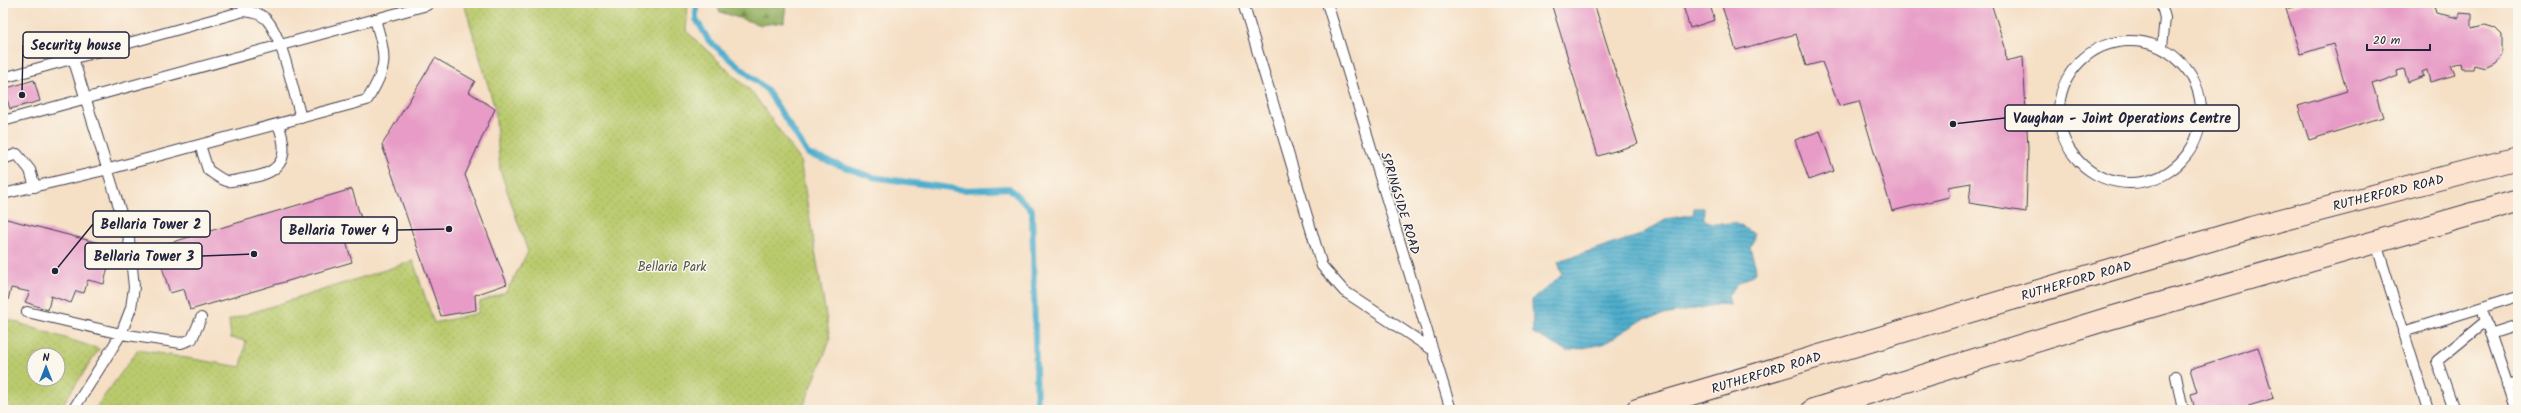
<svg xmlns="http://www.w3.org/2000/svg" width="2521" height="413" viewBox="0 0 2521 413" font-family="Kalam,sans-serif">
  <style>
    .forest { fill: url(#forest-firs); stroke: #5a684e }
    .park { fill: url(#park-dots); stroke: #6e7654; fill-rule: evenodd }
    .water { fill: url(#water-rules); stroke: #386884 }
    .lines { fill: none; stroke-linecap: round; stroke-linejoin: round }
    .stream { stroke: #4eadcc; stroke-width: 6 }
    .building { fill: #e79bc6 }
    .service-casing { stroke: #423e50; stroke-width: 12 }
    .secondary-casing { stroke: #423e50; stroke-width: 24 }
    .service { stroke: #fff; stroke-width: 10 }
    .secondary { stroke: #fde4d0; stroke-width: 22 }
    .labels { text-anchor: middle; stroke-width: 3; stroke-linejoin: round; paint-order: stroke }
    .street-label { font-size: 13px; fill: #22223b; stroke: #fbf7ec }
    .park-label { font-size: 13px; fill: #4f544a; stroke: #fbf7ec }
    .leader { fill: none; stroke: #22223b; stroke-width: 1.5 }
    .callout-dot { fill: #22223b; stroke: #fbf7ec; stroke-width: 1.5 }
    .callout { fill: #fbf7ec; stroke: #22223b; stroke-width: 1.5 }
    .callout-label { font-size: 14px; text-anchor: middle; font-weight: bold; fill: #22223b }
  </style>
  <defs>
    <pattern id="forest-firs" width="22" height="20" patternUnits="userSpaceOnUse"><rect width="22" height="20" fill="#92ae60"/><path d="M5 1l3.5 6h-7zM16 11l3.5 6h-7z" fill="#778d50"/></pattern>
    <pattern id="park-dots" width="8" height="8" patternUnits="userSpaceOnUse"><rect width="8" height="8" fill="#b9ca6d"/><path d="M2 2h.1M6 6h.1" fill="none" stroke="#9fad5f" stroke-width="1.8" stroke-linecap="round"/></pattern>
    <pattern id="water-rules" width="6" height="5" patternUnits="userSpaceOnUse"><rect width="6" height="5" fill="#4eadcc"/><path d="M0 2.5h6" fill="none" stroke="#408ca7"/></pattern>
  </defs>
  <rect width="100%" height="100%" fill="#fbf7ec"/>
  <filter id="ink" filterUnits="userSpaceOnUse"><feTurbulence type="fractalNoise" baseFrequency=".025" numOctaves="2"/><feDisplacementMap in="SourceGraphic" scale="8" xChannelSelector="R" yChannelSelector="G"/><feConvolveMatrix kernelMatrix="1 2 1 2 8 2 1 2 1" color-interpolation-filters="sRGB"/></filter>
  <filter id="wash" filterUnits="userSpaceOnUse"><feTurbulence type="fractalNoise" baseFrequency=".012" numOctaves="4" result="noise"/><feDisplacementMap in="SourceGraphic" scale="16" xChannelSelector="R" yChannelSelector="G"/><feGaussianBlur stdDeviation="0.9" result="paint"/><feColorMatrix in="noise" values="0 0 0 0 0 0 0 0 0 0 0 0 0 0 0 0 0 1.4 0 .05"/><feComposite in="paint" operator="in"/></filter>
  <g filter="url(#wash)">
    <rect width="100%" height="100%" fill="#f5dfc5"/>
    <path class="forest" d="M 716,3 L 786,3 L 784,22 L 761,25 L 720,12 Z"/>
    <path class="park" d="M 464,3 L 688,3 L 686,31 L 753,93 L 800,160 L 830,340 L 802,410 L 94,410 L 138,350 L 241,367 L 246,341 L 231,338 L 229,320 L 413,261 L 434,323 L 478,313 L 480,302 L 506,292 L 528,252 L 500,170 L 495,109 Z
      M 3,318 L 99,349 L 59,410 L 3,410 ZM 34,355 L 58,355 L 58,379 L 34,379 Z"/>
    <path class="water" d="M 1693,208 L 1704,208 L 1704,219 L 1712,224 L 1734,223 L 1754,233 L 1754,241 L 1750,248 L 1756,268 L 1754,274 L 1739,283 L 1728,295 L 1730,305 L 1720,304 L 1644,319 L 1603,344 L 1567,351 L 1533,333 L 1532,300 L 1562,275 L 1558,261 L 1638,236 L 1667,219 L 1694,214 Z"/>
    <g class="lines">
      <path class="stream" d="M 696,3 L 696,19 L 709,41 L 767,90 L 808,154 L 872,177 L 964,190 L 1009,188 L 1032,210 L 1037,410"/>
    </g>
    <g id="blocks">
      <path class="building" d="M 1551,3 L 1594,3 L 1638,144 L 1598,156 Z
        M 1682,3 L 1709,3 L 1715,20 L 1690,28 Z
        M 1721,3 L 1991,3 L 2005,47 L 2006,61 L 2023,57 L 2028,148 L 2026,212 L 1969,203 L 1971,183 L 1948,187 L 1949,197 L 1892,211 L 1859,101 L 1839,106 L 1822,62 L 1806,66 L 1796,34 L 1736,50 Z
        M 2307,3 L 2433,3 L 2436,13 L 2459,18 L 2459,13 L 2472,14 L 2472,28 L 2485,25 L 2495,28 L 2502,35 L 2502,55 L 2495,63 L 2485,68 L 2474,65 L 2473,69 L 2462,69 L 2461,63 L 2451,65 L 2455,75 L 2430,82 L 2427,70 L 2422,72 L 2424,76 L 2408,82 L 2404,69 L 2397,71 L 2398,76 L 2379,83 L 2378,81 L 2372,83 L 2383,117 L 2309,140 L 2298,106 L 2347,91 L 2333,44 L 2301,54 L 2286,9 Z
        M 435,58 L 475,81 L 469,92 L 495,109 L 465,175 L 507,284 L 475,295 L 476,310 L 441,316 L 382,145 Z
        M 34,80 L 40,101 L 10,109 L 4,89 Z
        M 1820,131 L 1834,171 L 1809,180 L 1795,140 Z
        M 352,189 L 364,228 L 344,234 L 352,262 L 190,310 L 184,289 L 170,293 L 156,247 Z
        M 3,218 L 99,243 L 95,251 L 103,252 L 102,260 L 109,262 L 104,284 L 88,280 L 84,293 L 76,291 L 71,303 L 51,296 L 48,310 L 25,302 L 30,292 L 11,288 L 8,300 L 3,298 Z
        M 2258,347 L 2274,398 L 2236,410 L 2195,410 L 2191,394 L 2197,392 L 2190,369 Z"/>
    </g>
  </g>
  <g filter="url(#ink)">
    <use href="#blocks" fill-opacity="0" stroke="#423e50" stroke-width="1"/>
    <g class="lines">
      <defs>
        <path id="service" d="M 1243,3 L 1322,266 L 1344,291 L 1433,350
          M 1327,3 L 1451,410
          M 2161,3 L 2165,18 L 2162,47
          M2059 112a71 71 0 1 1 142 0a71 71 0 1 1-142 0Z
          M 73,58 L 129,239 L 134,287 L 131,308 L 121,334 L 73,410
          M 3,78 L 244,11 C 252,12 260,13 266,19 C 282,35 294,94 301,118
          M 3,121 L 427,5
          M 200,145 L 208,170 C 213,173 221,180 227,181 C 233,182 242,179 248,178 C 284,173 290,155 278,124
          M 3,159 L 17,154 L 30,170 L 35,187
          M 3,194 L 109,169 L 367,100 C 389,66 386,57 375,19
          M 2376,243 L 2428,410
          M 27,312 L 121,334 L 181,343 L 192,339 L 201,318
          M 2484,315 L 2516,410
          M 2403,332 L 2518,296
          M 2490,334 L 2518,325
          M 2176,376 L 2183,410
          M 2507,385 L 2518,382
          M 2454,410 L 2437,361 L 2486,321"/>
        <path id="secondary" d="M 1637,410 L 2251,228 L 2518,158
          M 1813,410 L 2107,319 L 2518,201"/>
      </defs>
      <use href="#service" class="service-casing"/>
      <use href="#secondary" class="secondary-casing"/>
      <use href="#service" class="service"/>
      <use href="#secondary" class="secondary"/>
    </g>
  </g>
  <g class="labels">
    <g class="street-label">
      <text transform="translate(2388 192) rotate(-14)" y="5">RUTHERFORD ROAD</text>
      <text transform="translate(1401 203) rotate(73)" y="5">SPRINGSIDE ROAD</text>
      <text transform="translate(2076 280) rotate(-16)" y="5">RUTHERFORD ROAD</text>
      <text transform="translate(1766 372) rotate(-17)" y="5">RUTHERFORD ROAD</text>
    </g>
    <g class="park-label">
      <text x="672" y="271">Bellaria Park</text>
    </g>
  </g>
  <path class="leader" d="M22 95L23 45M1953 124L2005 118M55 271L93 224M449 229L397 230M254 254L202 256"/>
  <g class="callout-dot">
    <circle cx="22" cy="95" r="4"/>
    <circle cx="1953" cy="124" r="4"/>
    <circle cx="55" cy="271" r="4"/>
    <circle cx="449" cy="229" r="4"/>
    <circle cx="254" cy="254" r="4"/>
  </g>
  <g class="callout">
    <rect x="23" y="32" width="106" height="26" rx="4"/>
    <rect x="2005" y="105" width="234" height="26" rx="4"/>
    <rect x="93" y="211" width="117" height="26" rx="4"/>
    <rect x="281" y="217" width="116" height="26" rx="4"/>
    <rect x="85" y="243" width="117" height="26" rx="4"/>
  </g>
  <g class="callout-label">
    <text x="76" y="50">Security house</text>
    <text x="2122" y="123">Vaughan - Joint Operations Centre</text>
    <text x="151" y="229">Bellaria Tower 2</text>
    <text x="339" y="235">Bellaria Tower 4</text>
    <text x="144" y="261">Bellaria Tower 3</text>
  </g>
  <rect width="2521" height="413" fill="none" stroke="#fbf7ec" stroke-width="16"/>
  <g transform="translate(46 367)"><circle r="19" fill="#fbf7ec" stroke="#a4a2a5"/>
  <path d="M0-3L7 15L0 10L-7 15Z" fill="#1f6fb2"/>
  <text y="-6" font-size="11" font-weight="bold" text-anchor="middle" fill="#22223b">N</text>
  </g>
  <path d="M2367 44v6h63v-6" fill="none" stroke="#22223b" stroke-width="2"/>
  <text x="2373" y="44" font-size="12" fill="#22223b" stroke="#fbf7ec" stroke-width="3" paint-order="stroke">20 m</text>
</svg>
